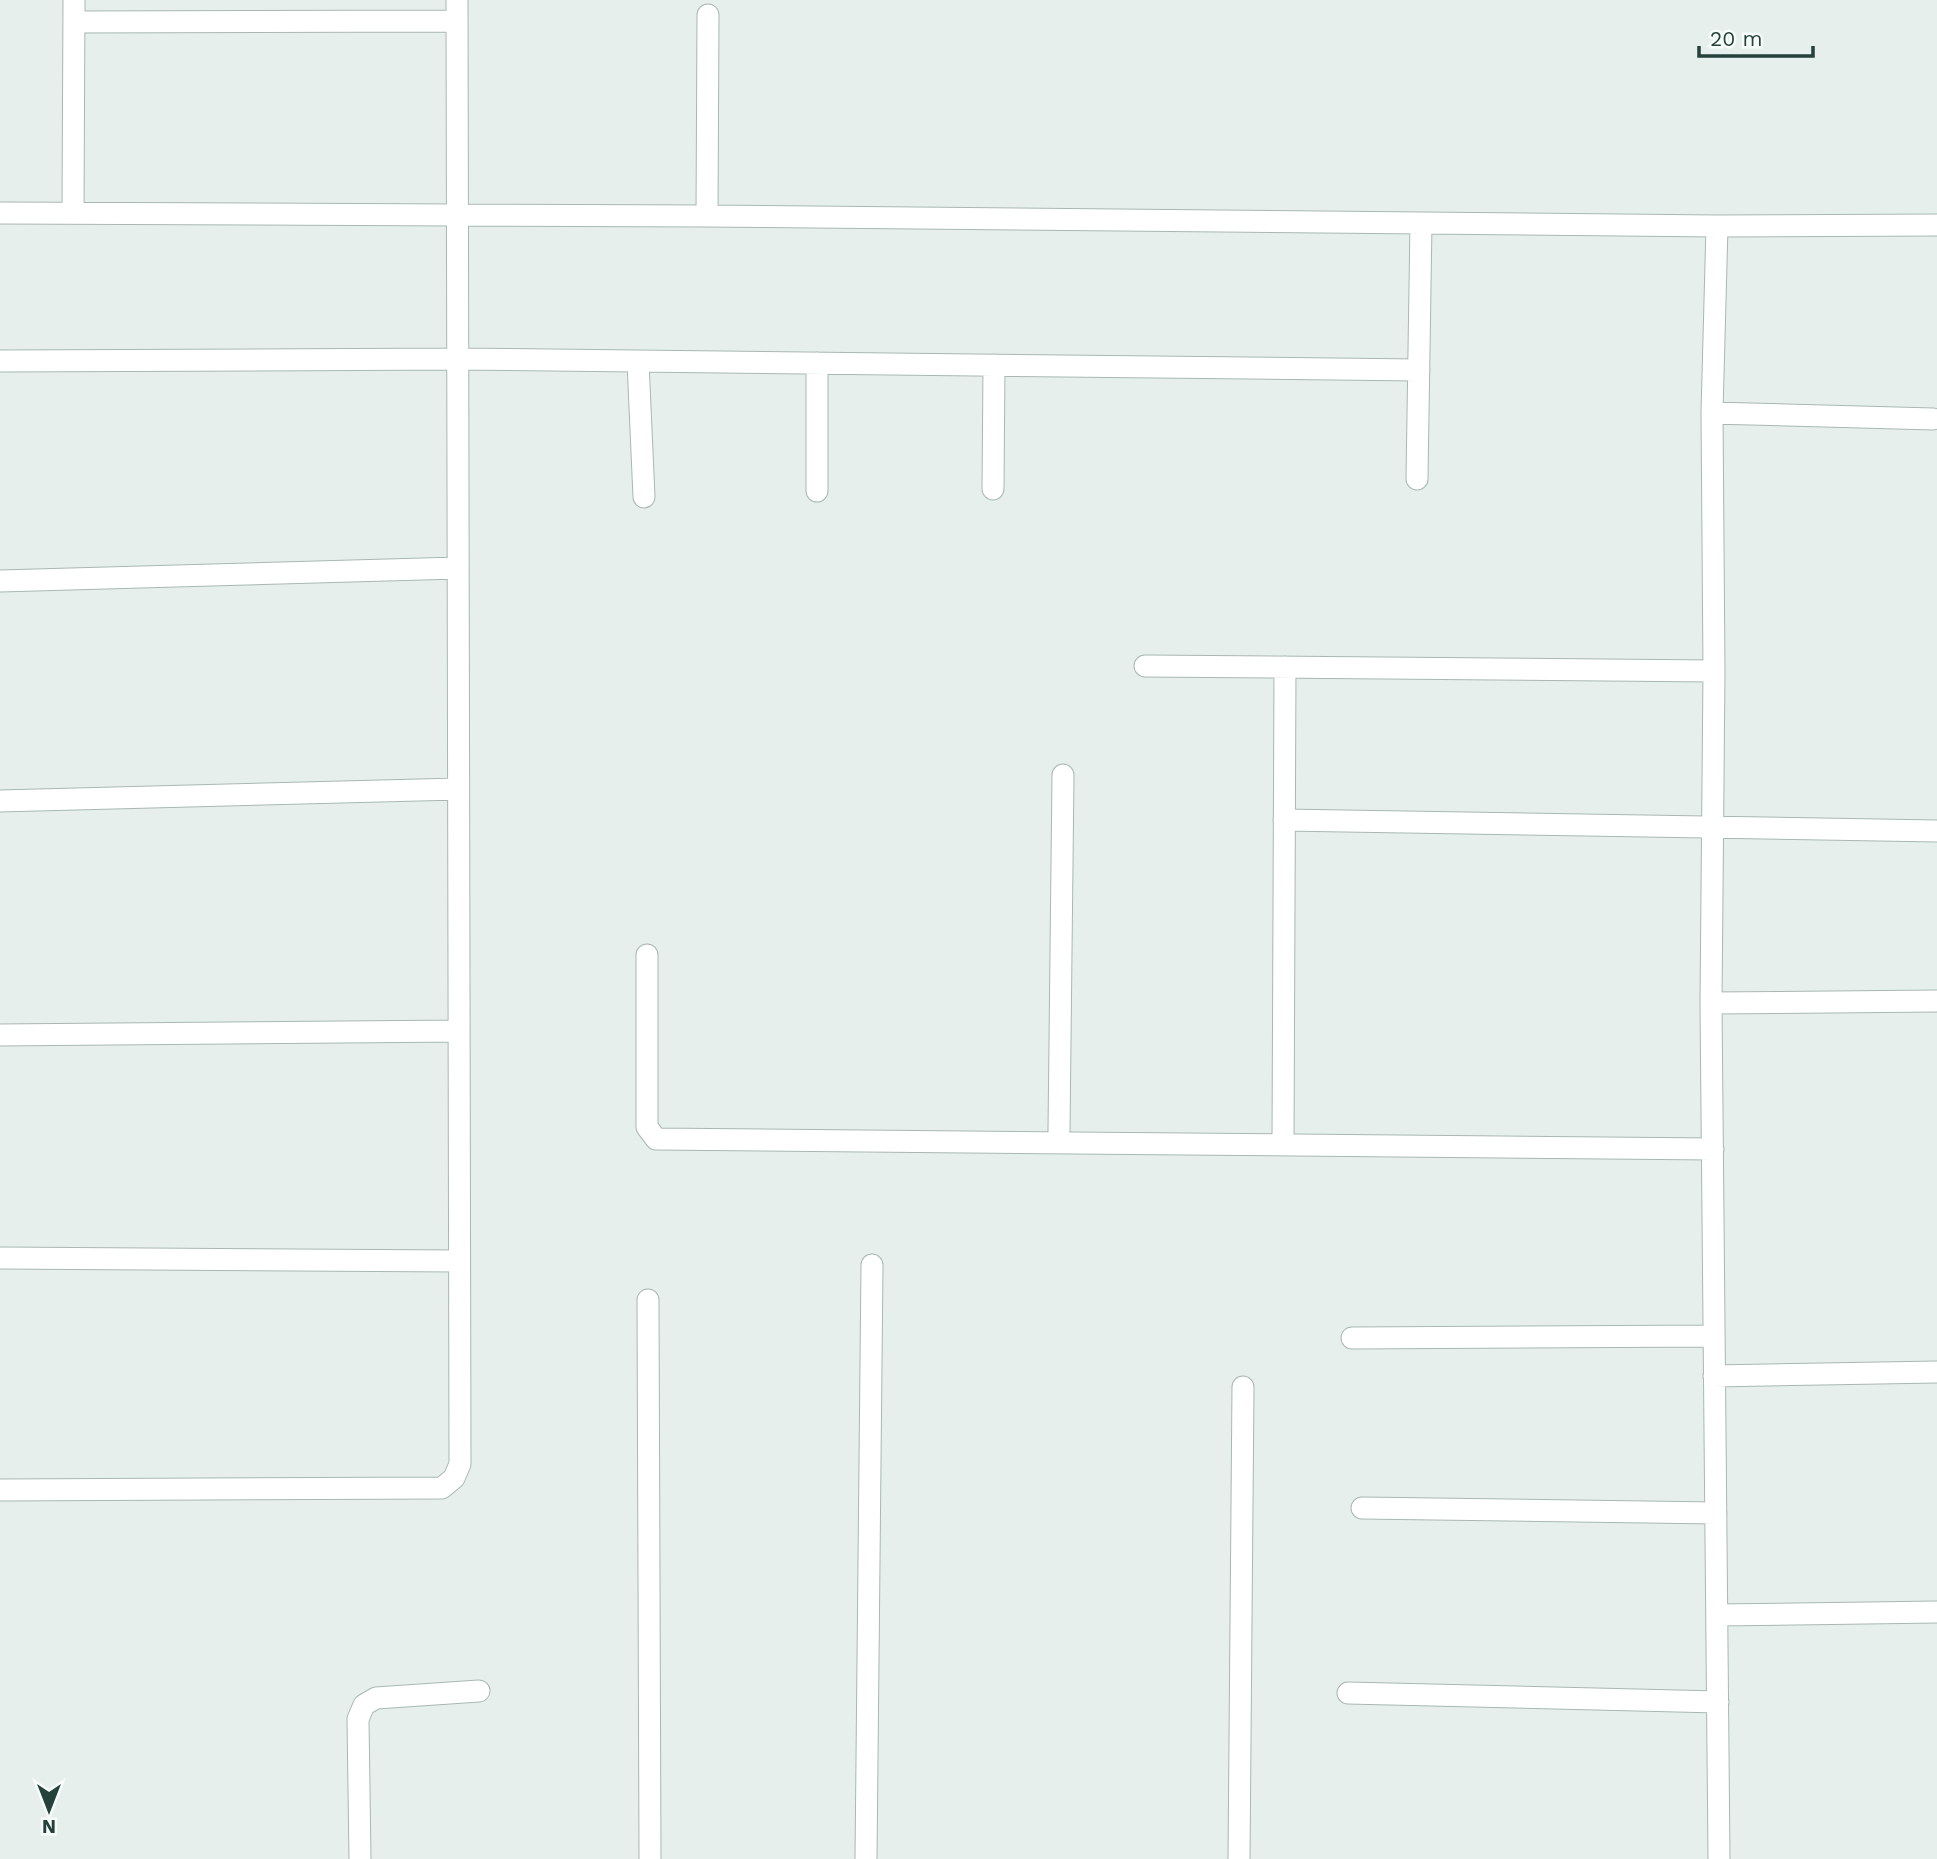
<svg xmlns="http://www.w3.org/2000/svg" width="1937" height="1859" viewBox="0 0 1937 1859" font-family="'Work Sans',sans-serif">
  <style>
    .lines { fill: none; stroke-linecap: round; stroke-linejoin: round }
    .street-casing { stroke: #a8b8b2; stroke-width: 23 }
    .street { stroke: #fff; stroke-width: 21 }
  </style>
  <rect width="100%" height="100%" fill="#e6efeb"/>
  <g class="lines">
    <defs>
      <path id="street" d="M 74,22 L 457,21
        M 0,213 L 707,216 L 1717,226 L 1937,225
        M 73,213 L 74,0
        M 707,216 L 708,15
        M 0,361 L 457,359 L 1419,370
        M 638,362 L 644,497
        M 817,363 L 817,491
        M 1712,413 L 1933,419
        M 1417,479 L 1421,223
        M 993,489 L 994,365
        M 0,581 L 458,568
        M 1145,666 L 1714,671
        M 0,801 L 458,789
        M 1284,820 L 1937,831
        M 647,955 L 647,1127 L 656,1139 L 1713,1149
        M 1711,1003 L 1714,671 L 1712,413 L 1717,226
        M 0,1035 L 459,1031
        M 1059,1131 L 1063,775
        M 1283,1145 L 1285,667
        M 0,1258 L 459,1261
        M 648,1300 L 650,1859
        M 1352,1338 L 1714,1336
        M 1714,1376 L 1937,1372
        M 0,1490 L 442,1488 L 454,1478 L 460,1464 L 457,0
        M 1362,1508 L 1716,1513
        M 1717,1615 L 1937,1612
        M 1348,1693 L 1718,1702
        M 360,1859 L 358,1719 L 364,1705 L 376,1698 L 479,1691
        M 866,1859 L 872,1265
        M 1239,1859 L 1243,1387
        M 1719,1859 L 1711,1003 L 1937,1001"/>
    </defs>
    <use href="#street" class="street-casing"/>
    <use href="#street" class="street"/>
  </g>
  <g transform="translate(49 1810) rotate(180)" stroke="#f7fbf9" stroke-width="5" paint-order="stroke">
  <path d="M0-5L12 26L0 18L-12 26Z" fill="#24423a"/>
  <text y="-10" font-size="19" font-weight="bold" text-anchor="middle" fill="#24423a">N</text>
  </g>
  <path d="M1699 46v10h114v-10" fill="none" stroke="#24423a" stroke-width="3.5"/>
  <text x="1710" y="46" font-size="21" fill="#24423a" stroke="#f7fbf9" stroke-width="5" paint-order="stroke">20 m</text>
</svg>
